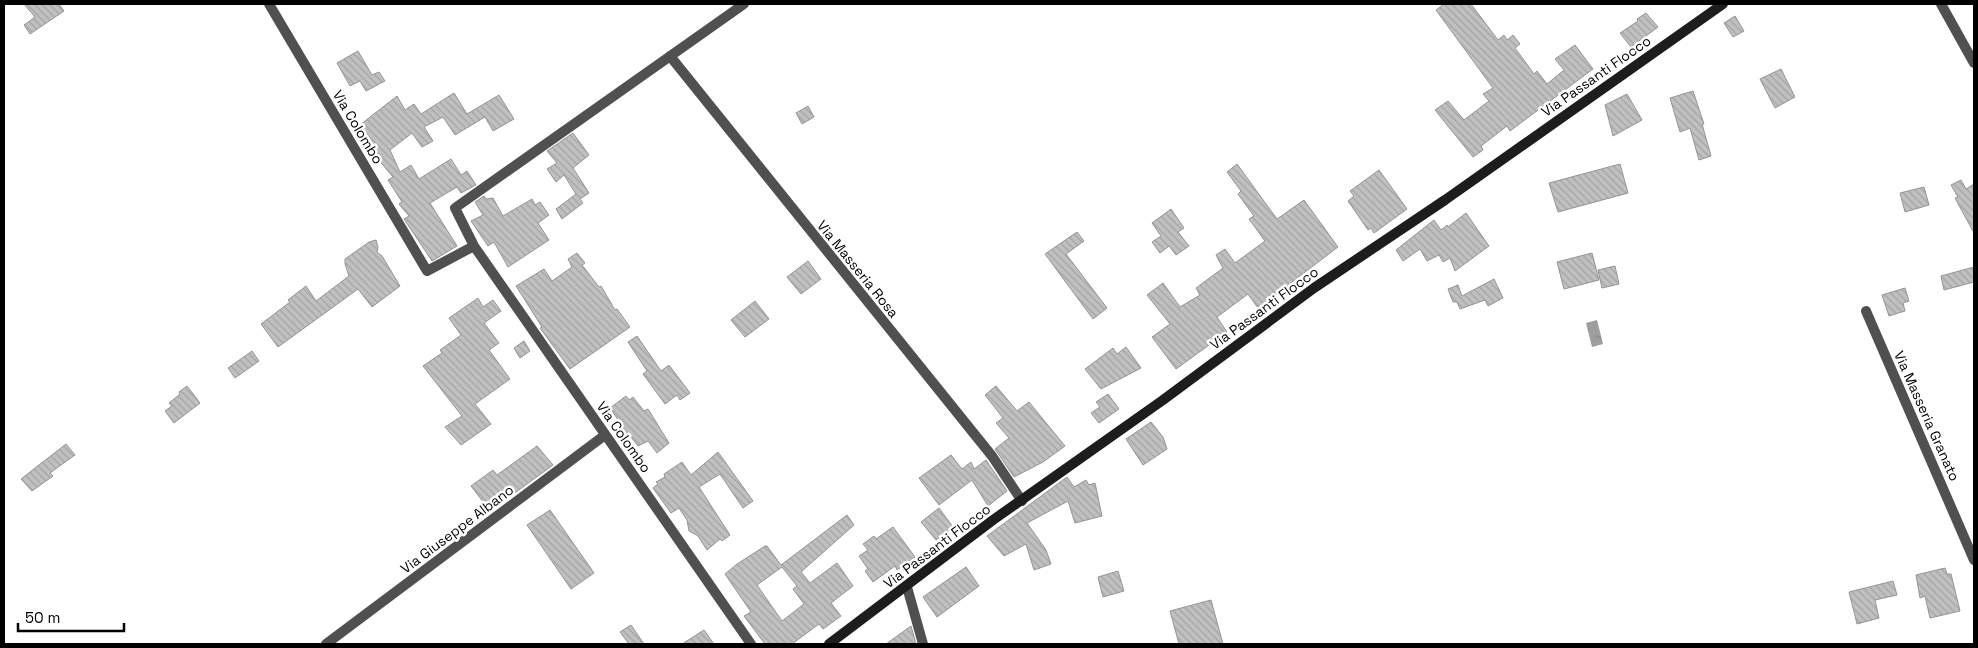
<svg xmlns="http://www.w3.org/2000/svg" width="1978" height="648" viewBox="0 0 1978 648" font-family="'Space Grotesk',sans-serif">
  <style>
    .water { fill: url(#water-ripples) }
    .building { fill: url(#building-back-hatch); stroke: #949494; fill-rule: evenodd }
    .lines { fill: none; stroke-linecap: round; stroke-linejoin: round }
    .street { stroke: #505050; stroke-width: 10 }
    .secondary { stroke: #1d1d1d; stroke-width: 10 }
    .labels { text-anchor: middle; stroke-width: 5; stroke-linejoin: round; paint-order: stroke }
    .street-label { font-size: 14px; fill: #000; stroke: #fff }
  </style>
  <defs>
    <pattern id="water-ripples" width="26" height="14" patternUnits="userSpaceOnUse" patternTransform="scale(1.25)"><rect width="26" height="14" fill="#9e9e9e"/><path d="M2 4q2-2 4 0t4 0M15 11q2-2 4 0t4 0" fill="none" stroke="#868686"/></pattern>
    <pattern id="building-back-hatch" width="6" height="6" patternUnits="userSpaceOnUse" patternTransform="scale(1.25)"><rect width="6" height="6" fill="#c0c0c0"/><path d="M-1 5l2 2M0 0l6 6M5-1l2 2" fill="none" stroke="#a3a3a3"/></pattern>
  </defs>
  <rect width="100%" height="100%" fill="#fff"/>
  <path class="water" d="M 1597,320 L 1603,344 L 1592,347 L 1586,323 Z"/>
  <path class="building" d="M 24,4 L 59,4 L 64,11 L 30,34 L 24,25 L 35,17 Z
    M 1444,4 L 1471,4 L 1498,40 L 1504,35 L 1507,40 L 1513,35 L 1520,44 L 1515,48 L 1534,74 L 1537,71 L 1547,84 L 1564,70 L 1555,59 L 1575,45 L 1593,69 L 1510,131 L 1507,126 L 1481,146 L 1483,150 L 1473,157 L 1435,110 L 1448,101 L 1464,120 L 1489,101 L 1483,94 L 1493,88 L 1436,10 Z
    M 1646,13 L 1658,27 L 1631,47 L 1620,33 L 1638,21 L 1637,19 Z
    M 1735,16 L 1744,31 L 1733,37 L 1724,23 Z
    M 358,51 L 372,75 L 379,72 L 385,81 L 366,91 L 360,81 L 350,86 L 337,63 Z
    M 1781,69 L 1795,97 L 1775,108 L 1760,79 Z
    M 1693,91 L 1704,124 L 1702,124 L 1711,156 L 1699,160 L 1690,128 L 1680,132 L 1670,98 Z
    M 454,93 L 467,114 L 499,95 L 514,119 L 493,131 L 485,117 L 455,135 L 443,117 L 424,127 L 433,141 L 422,147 L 412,133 L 390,150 L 400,172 L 411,165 L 419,179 L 451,159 L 461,175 L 467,171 L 476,185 L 461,193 L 457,187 L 430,203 L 457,246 L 432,261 L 404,219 L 409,216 L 399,204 L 402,202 L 388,180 L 393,177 L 373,153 L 369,155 L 356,128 L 397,96 L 405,110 L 414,104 L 421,114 Z
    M 1627,94 L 1642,120 L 1613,136 L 1605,105 Z
    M 808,106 L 814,117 L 802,124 L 796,113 Z
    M 573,133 L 589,155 L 573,168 L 589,193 L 580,199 L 583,203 L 562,219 L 556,209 L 576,194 L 564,175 L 556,182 L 547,169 L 557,163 L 547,151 Z
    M 1237,164 L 1277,219 L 1304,200 L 1338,247 L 1258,308 L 1248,294 L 1217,317 L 1227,332 L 1176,369 L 1152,337 L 1170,324 L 1147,295 L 1163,283 L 1180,307 L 1200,295 L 1196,288 L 1223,268 L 1216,255 L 1225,249 L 1235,263 L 1265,241 L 1249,219 L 1254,216 L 1238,194 L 1241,191 L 1227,172 Z
    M 1620,164 L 1628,193 L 1558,212 L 1549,183 Z
    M 1379,170 L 1407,209 L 1374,233 L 1371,228 L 1368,230 L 1348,201 L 1354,196 L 1350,191 Z
    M 1961,180 L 1966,189 L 1974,184 L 1974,233 L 1955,198 L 1958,197 L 1951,185 Z
    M 1924,187 L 1929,205 L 1905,212 L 1900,193 Z
    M 484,196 L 486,199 L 493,198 L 503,216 L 532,199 L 535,205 L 540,202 L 549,215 L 538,223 L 549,240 L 508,267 L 494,242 L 488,246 L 471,221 L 483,215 L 475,202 Z
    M 1171,209 L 1184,228 L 1178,232 L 1189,246 L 1176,255 L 1169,246 L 1160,253 L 1152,242 L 1161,236 L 1152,223 Z
    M 1466,213 L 1489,246 L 1455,271 L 1450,258 L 1443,262 L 1439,255 L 1427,261 L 1420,249 L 1403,261 L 1396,250 L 1434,220 L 1441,230 L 1447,225 L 1448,227 Z
    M 1077,232 L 1084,241 L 1066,254 L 1107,308 L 1093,319 L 1045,254 Z
    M 376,240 L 378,247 L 377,252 L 382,256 L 400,286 L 372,307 L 358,289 L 278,347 L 261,324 L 290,302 L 288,300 L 306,286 L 316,301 L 349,276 L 345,264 L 345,259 L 369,242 Z
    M 577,253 L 585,263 L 582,265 L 599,287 L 601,286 L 615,310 L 617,309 L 630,327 L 570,369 L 540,328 L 542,327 L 516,286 L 544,269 L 552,281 L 572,267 L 568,259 Z
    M 1592,253 L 1599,280 L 1564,289 L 1557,262 Z
    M 808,261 L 821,279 L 801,294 L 787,277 Z
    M 1615,266 L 1619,284 L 1602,288 L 1598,270 Z
    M 1974,267 L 1974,282 L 1944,290 L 1941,276 Z
    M 1494,279 L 1503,298 L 1488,306 L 1485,300 L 1460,309 L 1457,302 L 1453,302 L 1448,289 L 1458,285 L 1462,296 Z
    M 1905,288 L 1909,301 L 1903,303 L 1905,311 L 1889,316 L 1882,295 Z
    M 478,298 L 483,307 L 493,300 L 501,311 L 484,323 L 499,343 L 489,350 L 510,379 L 475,404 L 491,424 L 461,445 L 445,427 L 462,416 L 423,366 L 442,353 L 440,350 L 461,335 L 449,318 Z
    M 755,301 L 769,319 L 745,337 L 731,320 Z
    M 637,336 L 661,371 L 669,365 L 690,393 L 680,400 L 677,395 L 665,404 L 643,374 L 647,371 L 628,342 Z
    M 524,341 L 530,351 L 520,358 L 514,348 Z
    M 1126,347 L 1141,368 L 1101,389 L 1085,369 L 1113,348 L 1117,354 Z
    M 252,351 L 259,361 L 235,378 L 228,368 Z
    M 187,386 L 200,403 L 174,423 L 165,411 L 172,406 L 169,403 L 180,394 L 179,392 Z
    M 996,386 L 1017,411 L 1029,402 L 1065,446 L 1043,462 L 1014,477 L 995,449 L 1009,438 L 996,423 L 1003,418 L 985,395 Z
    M 1108,394 L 1119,409 L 1099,423 L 1091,413 L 1100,407 L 1096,402 Z
    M 626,396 L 629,400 L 633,397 L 644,411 L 648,409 L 669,443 L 657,453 L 648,441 L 638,446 L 631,437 L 627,441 L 620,429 L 623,427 L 610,408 Z
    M 1151,422 L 1163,437 L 1167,449 L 1143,465 L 1126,439 Z
    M 66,444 L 75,455 L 50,473 L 53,476 L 32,491 L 21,479 Z
    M 537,446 L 553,465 L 490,511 L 471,486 L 493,470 L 497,475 Z
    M 718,452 L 753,501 L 743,508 L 720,474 L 699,487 L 730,535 L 722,541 L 720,539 L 707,550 L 698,536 L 689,531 L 687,520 L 679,508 L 671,513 L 653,488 L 658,484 L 656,482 L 665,477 L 664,474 L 682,462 L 691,475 Z
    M 951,455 L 962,469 L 971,462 L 974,469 L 986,460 L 1007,491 L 988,506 L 972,480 L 939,505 L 919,478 Z
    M 1067,477 L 1074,487 L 1086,480 L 1089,485 L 1095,483 L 1102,516 L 1075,523 L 1068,501 L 1027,523 L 1046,550 L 1051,564 L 1034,570 L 1026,544 L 1004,556 L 987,536 Z
    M 939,508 L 953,527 L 936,540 L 921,522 Z
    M 550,510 L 594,573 L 571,589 L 527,525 Z
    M 847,515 L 854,525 L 801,572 L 810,583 L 837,563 L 853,586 L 831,603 L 841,616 L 823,629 L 819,624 L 792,644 L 765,644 L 744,616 L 751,612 L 725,574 L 737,564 L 765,546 L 767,546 L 781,565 ZM 782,567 L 797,586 L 793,589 L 804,604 L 782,621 L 757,585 Z
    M 893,527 L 915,557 L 897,570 L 895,566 L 873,582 L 865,571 L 868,569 L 859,556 L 868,550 L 863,544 L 874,536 L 876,539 Z
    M 966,567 L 979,586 L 937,617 L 923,597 Z
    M 1945,568 L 1947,574 L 1951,574 L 1960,611 L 1930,618 L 1925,596 L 1920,598 L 1916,575 Z
    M 1118,571 L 1124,591 L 1103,597 L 1098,577 Z
    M 1893,581 L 1897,595 L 1875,600 L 1879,618 L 1857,624 L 1849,592 Z
    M 1211,600 L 1223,644 L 1179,644 L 1170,611 Z
    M 631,625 L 644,644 L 629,644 L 620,632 Z
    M 911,626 L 916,644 L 886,644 Z
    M 704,630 L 714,644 L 682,644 Z"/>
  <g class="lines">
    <path class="street" d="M 269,4 L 427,271 L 474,246 L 751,644
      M 1941,4 L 1974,63
      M 670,56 L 992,456 L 1022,501
      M 474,246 L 455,208 L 744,4
      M 1866,311 L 1974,560
      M 907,587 L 923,644
      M 326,644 L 605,435"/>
    <path class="secondary" d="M 829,644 L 993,520 L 1163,400 L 1314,288 L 1445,200 L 1723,4"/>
  </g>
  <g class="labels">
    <g class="street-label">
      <text transform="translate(1596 76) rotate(-35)" y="5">Via Passanti Flocco</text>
      <text transform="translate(358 127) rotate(59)" y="5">Via Colombo</text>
      <text transform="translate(858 269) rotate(51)" y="5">Via Masseria Rosa</text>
      <text transform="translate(1264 308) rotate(-36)" y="5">Via Passanti Flocco</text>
      <text transform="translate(1927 416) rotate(66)" y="5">Via Masseria Granato</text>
      <text transform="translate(624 437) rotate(55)" y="5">Via Colombo</text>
      <text transform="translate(457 529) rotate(-37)" y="5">Via Giuseppe Albano</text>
      <text transform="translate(937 546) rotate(-37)" y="5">Via Passanti Flocco</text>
    </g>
  </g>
  <rect width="1978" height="648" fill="none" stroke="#000000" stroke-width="10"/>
  <path d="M18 623v8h106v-8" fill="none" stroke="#000000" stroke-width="2.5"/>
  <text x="25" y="623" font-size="15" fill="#000000" stroke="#ffffff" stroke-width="4" paint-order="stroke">50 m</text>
</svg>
